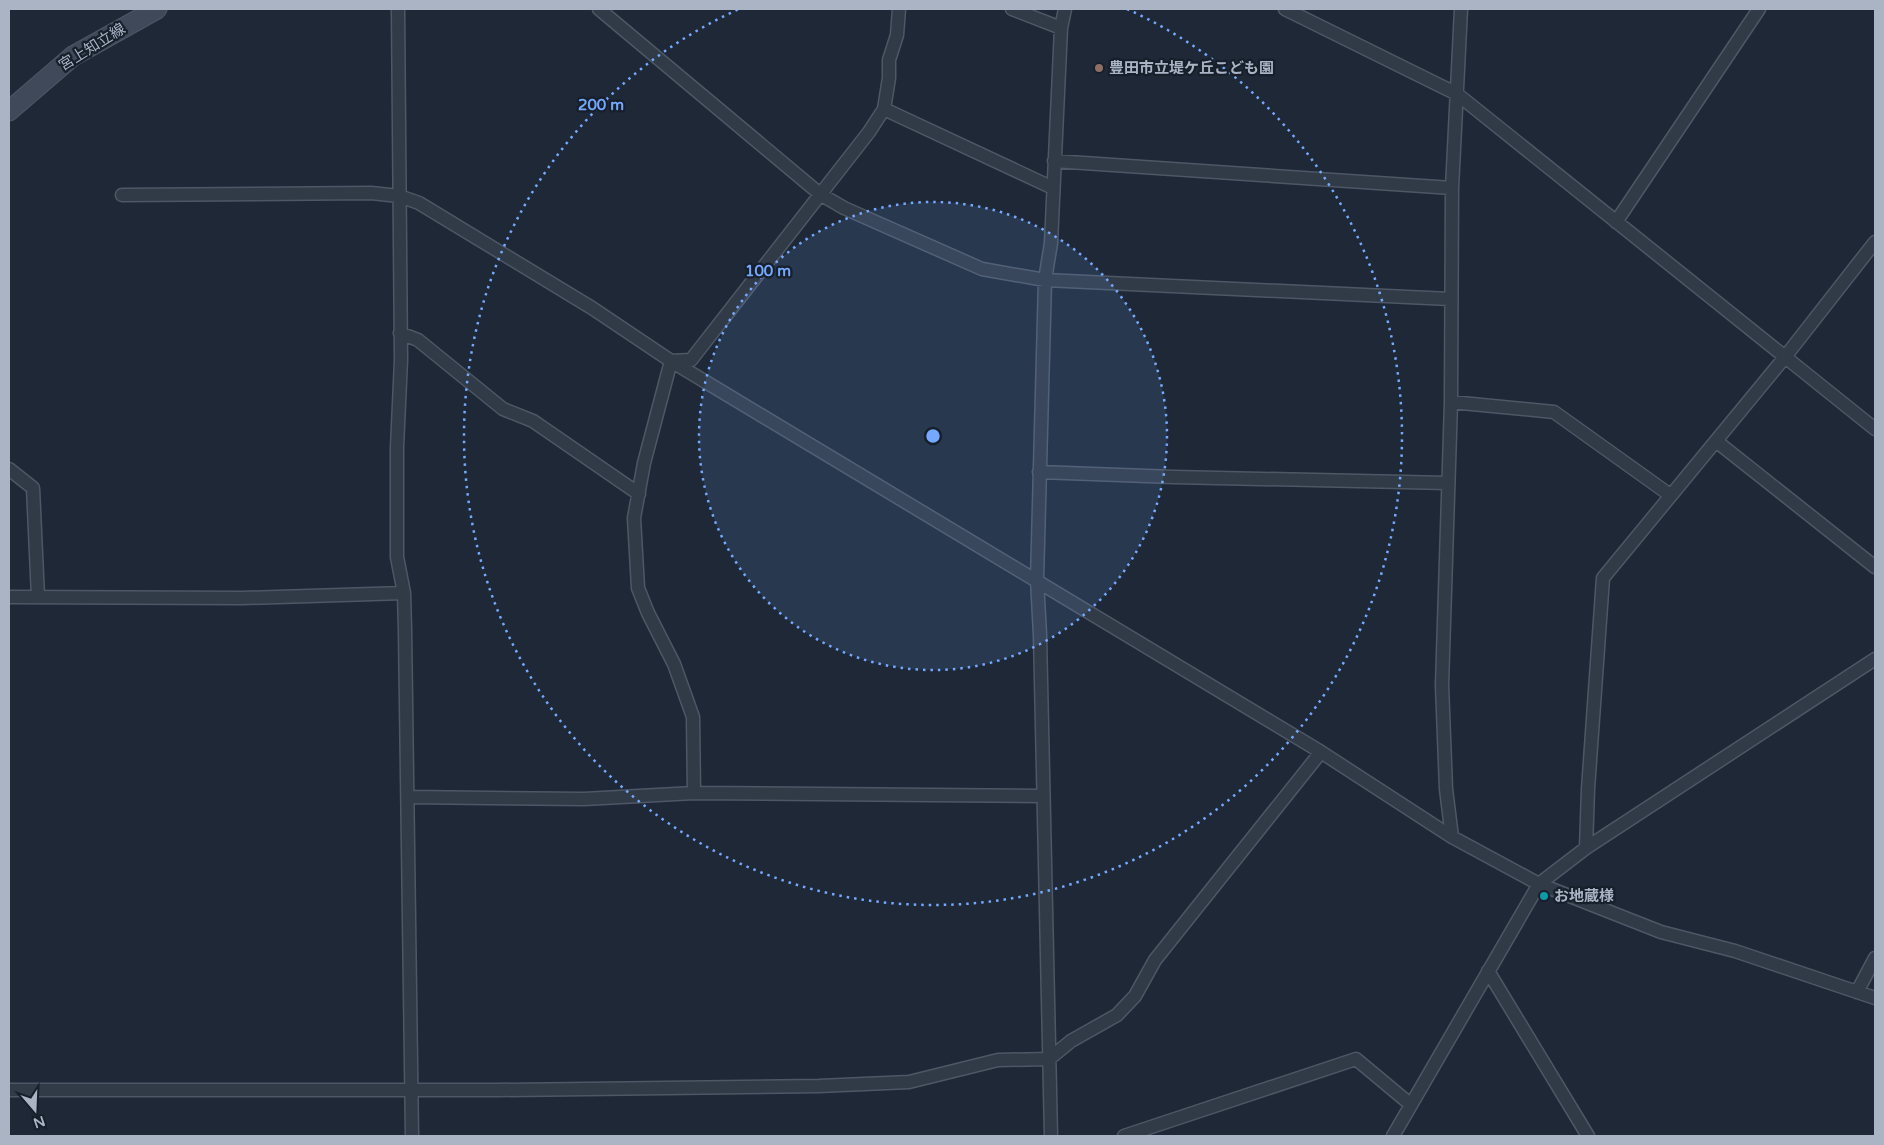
<svg xmlns="http://www.w3.org/2000/svg" width="1884" height="1145" viewBox="0 0 1884 1145" font-family="'Varela Round','Noto Sans JP',sans-serif">
  <style>
    .lines { fill: none; stroke-linecap: round; stroke-linejoin: round }
    .minor-casing { stroke: #4e5765; stroke-width: 15 }
    .secondary-casing { stroke: #4e5765; stroke-width: 21 }
    .minor { stroke: #313a47; stroke-width: 12 }
    .secondary { stroke: #3f495a; stroke-width: 19 }
    .ring { fill: none; stroke: #75a9ff; stroke-width: 2.5; stroke-dasharray: 2.5 5 }
    .education-dot { fill: #8d6e63; stroke: #171f2b; stroke-width: 2 }
    .culture-dot { fill: #0f9aa8; stroke: #171f2b; stroke-width: 2 }
    .labels { text-anchor: middle; stroke-width: 4.5; stroke-linejoin: round; paint-order: stroke }
    .street-label { font-size: 15px; fill: #aab4c5; stroke: #171f2b }
    .poi-label { font-size: 15px; font-weight: bold; fill: #aab4c5; stroke: #171f2b; text-anchor: start }
    .centre { fill: #75a9ff; stroke: #171f2b; stroke-width: 2.5 }
    .ring-label { font-size: 15px; text-anchor: middle; font-weight: bold; fill: #75a9ff; stroke: #171f2b; stroke-width: 4.5; stroke-linejoin: round; paint-order: stroke }
  </style>
  <rect width="100%" height="100%" fill="#1e2837"/>
  <g class="lines">
    <defs>
      <path id="minor" d="M 398,9 L 401,360 L 397,447 L 397,557 L 404,593 L 405,630 L 412,1136
        M 599,9 L 820,194 L 844,208 L 982,269 L 1045,280 L 1450,299
        M 1012,9 L 1061,28
        M 1285,9 L 1457,94 L 1875,429
        M 884,109 L 1053,188
        M 1054,161 L 1452,188
        M 122,195 L 371,193 L 399,196 L 419,203 L 592,308 L 671,361 L 1321,752 L 1452,837 L 1539,884 L 1661,932 L 1735,951 L 1875,998
        M 1616,222 L 1759,9
        M 400,333 L 418,340 L 503,409 L 533,421 L 639,494
        M 671,361 L 644,463 L 634,518 L 638,588 L 648,613 L 674,664 L 693,717 L 694,793
        M 671,361 L 691,360 L 869,132 L 884,109 L 889,78 L 889,60 L 897,35 L 899,9
        M 1451,402 L 1554,412 L 1670,495
        M 1716,441 L 1875,567
        M 9,469 L 33,488 L 38,597
        M 1039,472 L 1174,477 L 1448,483
        M 9,597 L 242,598 L 404,593
        M 409,797 L 584,799 L 694,793 L 1042,796
        M 1452,837 L 1446,789 L 1442,685 L 1451,402 L 1452,188 L 1461,9
        M 1586,848 L 1588,789 L 1603,578 L 1785,357 L 1875,242
        M 1488,971 L 1588,1136
        M 1857,992 L 1875,958
        M 9,1090 L 498,1090 L 819,1086 L 909,1082 L 998,1060 L 1049,1059 L 1071,1041 L 1117,1015 L 1135,996 L 1155,960 L 1321,752
        M 1051,1136 L 1040,635 L 1037,580 L 1045,280 L 1051,243 L 1061,28 L 1065,9
        M 1124,1136 L 1356,1059 L 1410,1104
        M 1393,1136 L 1539,884 L 1586,848 L 1875,659"/>
      <path id="secondary" d="M 9,111 L 73,56 L 157,9"/>
    </defs>
    <use href="#minor" class="minor-casing"/>
    <use href="#secondary" class="secondary-casing"/>
    <use href="#minor" class="minor"/>
    <use href="#secondary" class="secondary"/>
  </g>
  <circle cx="933" cy="436" r="234" fill="#75a9ff" fill-opacity=".12"/>
  <g class="ring">
    <circle cx="933" cy="436" r="234"/>
    <path d="M1127 9A469 469 0 1 1 739 9"/>
  </g>
  <circle class="education-dot" cx="1099" cy="68" r="5"/>
  <circle class="culture-dot" cx="1544" cy="896" r="5"/>
  <g class="labels">
    <g class="street-label">
      <text transform="translate(92 47) rotate(-32)" y="5">宮上知立線</text>
    </g>
    <g class="poi-label">
      <text x="1109" y="73">豊田市立堤ケ丘こども園</text>
      <text x="1554" y="901">お地蔵様</text>
    </g>
  </g>
  <circle cx="933" cy="436" r="8" class="centre"/>
  <g class="ring-label">
    <text x="601" y="110">200 m</text>
    <text x="768" y="276">100 m</text>
  </g>
  <rect width="1884" height="1145" fill="none" stroke="#aab4c5" stroke-width="20"/>
  <g transform="translate(35 1110) rotate(161)" stroke="#171f2b" stroke-width="4" paint-order="stroke">
  <path d="M0-4L9 19L0 12L-9 19Z" fill="#aab4c5"/>
  <text y="-8" font-size="14" font-weight="bold" text-anchor="middle" fill="#aab4c5">N</text>
  </g>
</svg>
